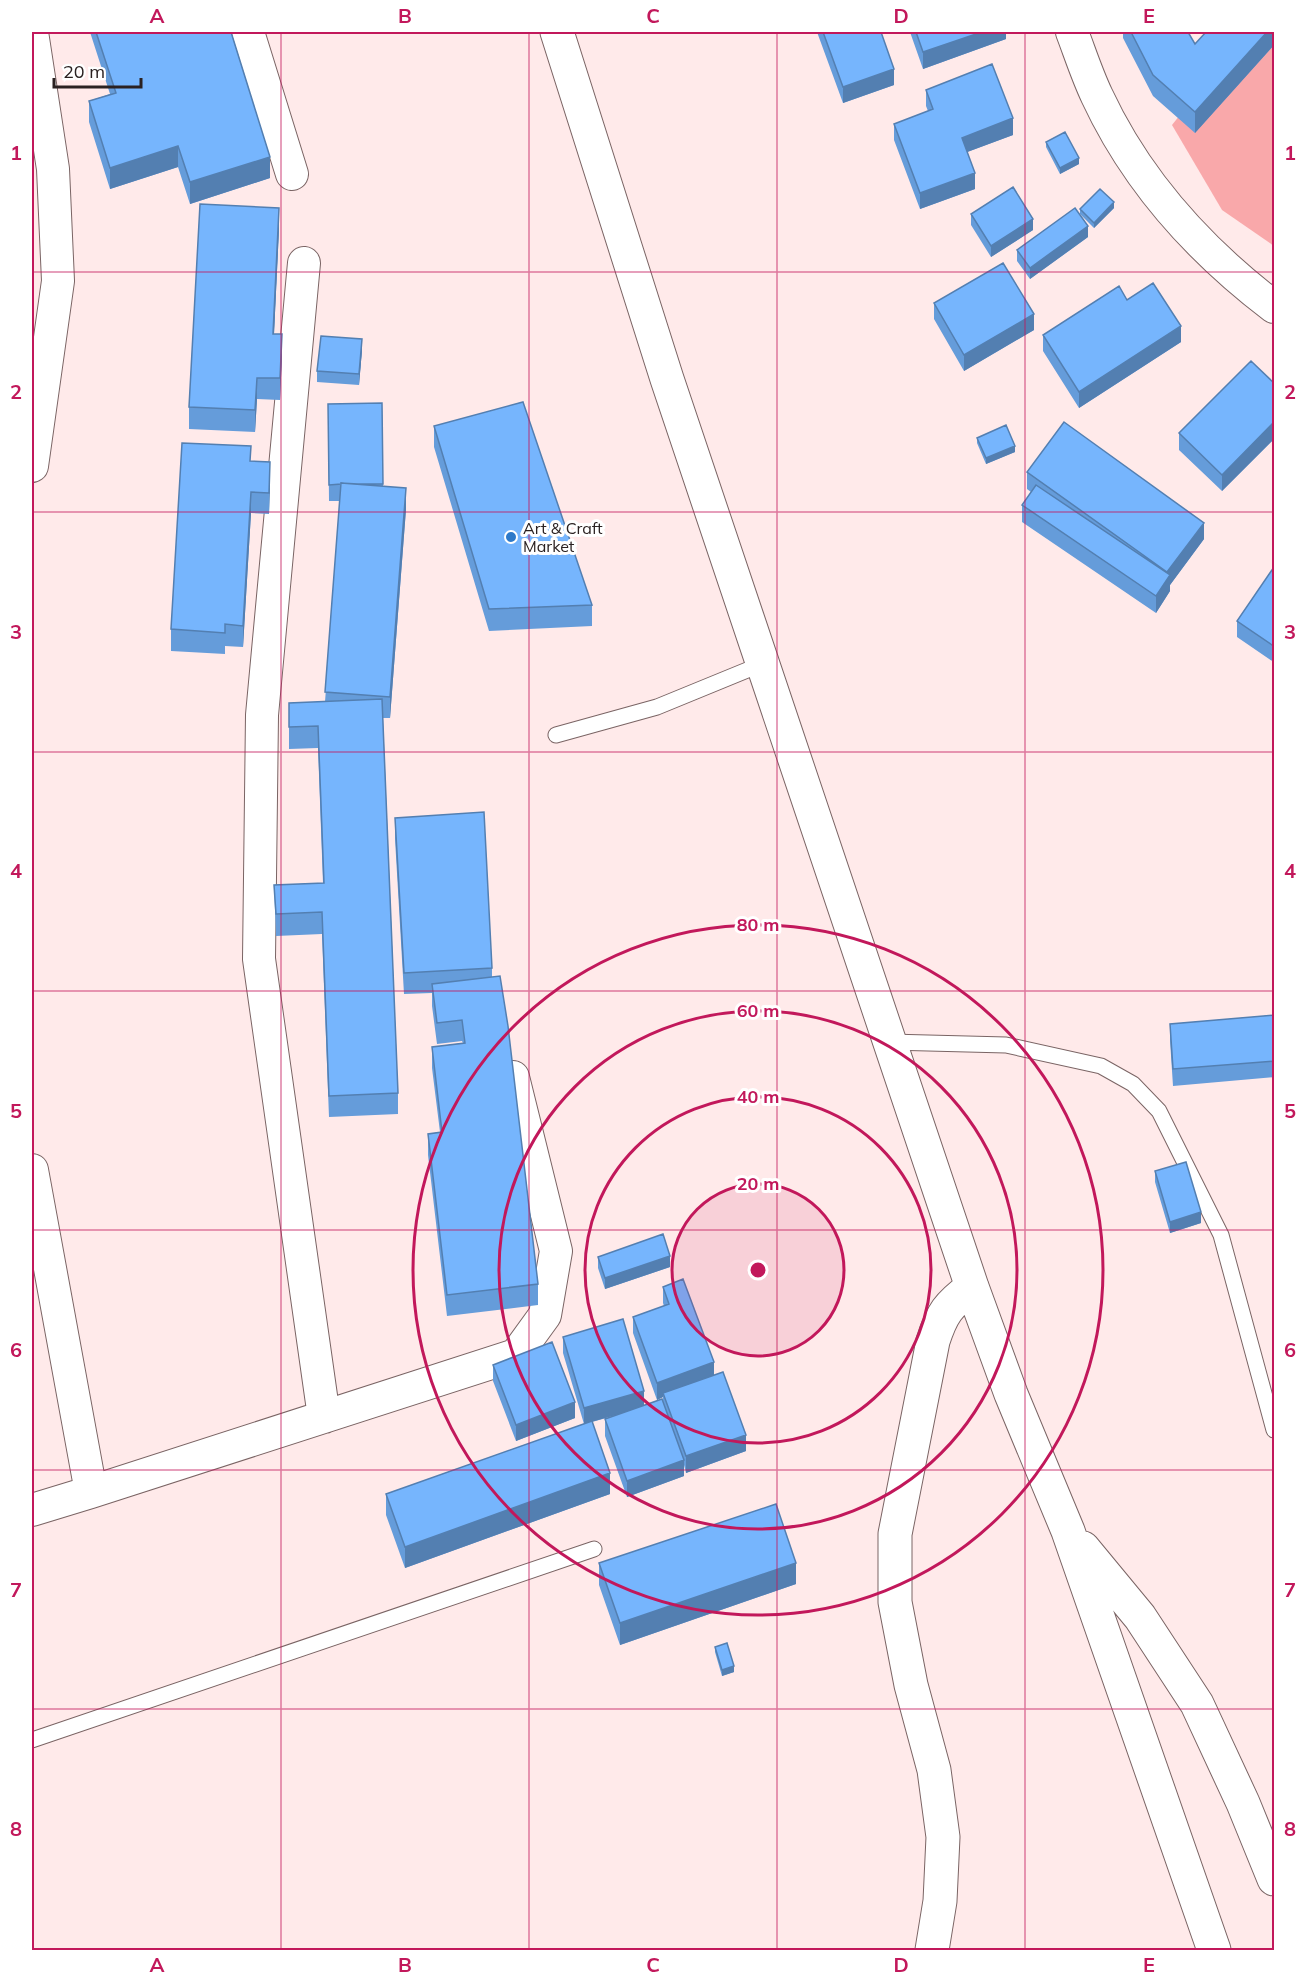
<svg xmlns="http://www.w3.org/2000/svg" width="1306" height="1982" viewBox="0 0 1306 1982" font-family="Mulish,sans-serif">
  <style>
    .green { fill: #f9a8aa }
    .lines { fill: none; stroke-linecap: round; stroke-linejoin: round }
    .service-casing { stroke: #7a6464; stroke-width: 17 }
    .minor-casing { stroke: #7a6464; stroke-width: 34 }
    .primary-casing { stroke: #7a6464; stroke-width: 35 }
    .service { stroke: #fff; stroke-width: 15 }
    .minor { stroke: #fff; stroke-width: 32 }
    .primary { stroke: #fff; stroke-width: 33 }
    .wall { fill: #659cda }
    .shaded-wall { fill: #537fb1 }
    .building { fill: #76b5fd; stroke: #537fb1; stroke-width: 1.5 }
    .grid { fill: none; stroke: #c2185b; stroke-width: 1.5; stroke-opacity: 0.55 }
    .ring { fill: none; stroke: #c2185b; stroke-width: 3 }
    .poi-dot { fill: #2d79c9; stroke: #fff; stroke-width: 2 }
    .labels { text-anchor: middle; stroke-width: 6; stroke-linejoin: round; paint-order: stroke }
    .poi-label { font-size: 16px; fill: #2a2121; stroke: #fff; text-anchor: start }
    .centre { fill: #c2185b; stroke: #fff; stroke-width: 3 }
    .ring-label { font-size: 18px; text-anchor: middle; font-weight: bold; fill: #c2185b; stroke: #fff; stroke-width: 6; stroke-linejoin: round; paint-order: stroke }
    .neatline { fill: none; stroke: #c2185b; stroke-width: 2 }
    .grid-label { font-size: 20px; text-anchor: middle; font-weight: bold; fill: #c2185b }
  </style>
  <rect width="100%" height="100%" fill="#ffeaea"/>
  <path class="green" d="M 1246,32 L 1274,32 L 1274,246 L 1222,210 L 1172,125 Z"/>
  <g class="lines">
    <defs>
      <path id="service" d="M 556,735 L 657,707 L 762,664
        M 889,1042 L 1006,1045 L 1101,1066 L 1133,1084 L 1159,1111 L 1221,1235 L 1274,1430
        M 32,1740 L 594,1549"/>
      <path id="minor" d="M 248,32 L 292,174
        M 1072,32 C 1080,53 1087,75 1097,96 C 1137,182 1199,250 1274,307
        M 304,263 L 262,715 L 259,959 L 324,1417
        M 32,466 L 58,281 L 53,169 L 32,32
        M 32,1170 L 91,1492
        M 32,1510 L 91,1492 L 516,1355 L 545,1315 L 556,1251 L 513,1077"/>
      <path id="primary" d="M 557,32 L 667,379 L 972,1287 L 1011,1394 L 1068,1531 L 1214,1950
        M 1083,1548 L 1140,1617 L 1197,1704 L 1243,1803 L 1274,1879
        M 932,1950 L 940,1901 L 943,1837 L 934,1770 L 911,1685 L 895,1602 L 895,1534 L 933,1341 C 942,1313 948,1305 972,1287"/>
    </defs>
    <use href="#service" class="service-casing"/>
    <use href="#minor" class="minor-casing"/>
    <use href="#primary" class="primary-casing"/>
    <use href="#service" class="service"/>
    <use href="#minor" class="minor"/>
    <use href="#primary" class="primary"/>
  </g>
  <path class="wall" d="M 90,32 L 231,32 L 270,178 L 190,204 L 178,167 L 110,189 L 89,122 L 89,101 L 110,94 Z
    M 817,32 L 881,32 L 894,85 L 843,103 Z
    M 910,32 L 1006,32 L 1006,39 L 923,69 Z
    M 1123,32 L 1188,32 L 1195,44 L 1275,32 L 1275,44 L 1195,133 L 1153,96 L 1123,38 Z
    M 926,90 L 1013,135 L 967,152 L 975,189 L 920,209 L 894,140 L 894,124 L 928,111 L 926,106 Z
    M 1046,142 L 1079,164 L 1060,174 L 1046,147 Z
    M 1114,208 L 1094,228 L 1080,214 L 1080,209 Z
    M 971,214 L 1033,230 L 991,257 L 971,225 Z
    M 279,229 L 274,334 L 282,355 L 280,400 L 257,399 L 255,432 L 189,429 L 189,407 Z
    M 1088,237 L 1030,279 L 1017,261 L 1017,250 Z
    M 1127,300 L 1181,342 L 1079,408 L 1043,351 L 1043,335 Z
    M 934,303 L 1034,330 L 964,371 L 934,319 Z
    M 362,350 L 359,385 L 317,382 L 317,371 Z
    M 1275,384 L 1275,438 L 1222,491 L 1179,450 L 1179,433 Z
    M 382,403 L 383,486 L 406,509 L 390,718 L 383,718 L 398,1093 L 398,1114 L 329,1117 L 322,934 L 276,936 L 274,885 L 323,883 L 318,748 L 289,749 L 289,703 L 325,702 L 340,501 L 329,501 L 328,404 Z
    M 434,426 L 592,605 L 592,626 L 489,631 L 434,447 Z
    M 977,438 L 1015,452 L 986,464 L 977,443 Z
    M 251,461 L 270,483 L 269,514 L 251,513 L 243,647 L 225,646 L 225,654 L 171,651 L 171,629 Z
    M 1027,472 L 1204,539 L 1170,585 L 1170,591 L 1156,613 L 1022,522 L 1022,505 L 1031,492 L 1027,489 Z
    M 1275,567 L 1275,663 L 1237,637 L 1237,621 Z
    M 395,818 L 492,968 L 492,977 L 538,1284 L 538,1305 L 447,1316 L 428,1155 L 428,1134 L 440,1132 L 432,1068 L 432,1047 L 463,1043 L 462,1041 L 437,1044 L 432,1006 L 432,993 L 404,994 L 395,839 Z
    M 1275,1015 L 1275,1077 L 1173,1086 L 1170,1040 L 1170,1024 Z
    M 1155,1171 L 1201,1223 L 1170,1233 L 1155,1182 Z
    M 598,1257 L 670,1267 L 605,1289 L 598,1268 Z
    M 663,1287 L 714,1375 L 746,1451 L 686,1473 L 684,1465 L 684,1476 L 627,1497 L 605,1436 L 605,1419 L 620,1414 L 592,1422 L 610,1494 L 405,1568 L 386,1515 L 386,1494 L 584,1424 L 563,1353 L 563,1337 L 644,1405 L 663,1404 L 663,1397 L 657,1400 L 633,1333 L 633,1317 L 664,1306 L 663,1303 Z
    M 493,1365 L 575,1418 L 516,1441 L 493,1381 Z
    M 599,1563 L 796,1584 L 620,1645 L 599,1585 Z
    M 715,1647 L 734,1672 L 722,1676 L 715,1652 Z"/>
  <path class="shaded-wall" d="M 982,32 L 1006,32 L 1006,39 L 923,69 L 923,52 Z
    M 1267,32 L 1275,32 L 1275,44 L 1195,133 L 1195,112 Z
    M 894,69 L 894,85 L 843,103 L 843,87 Z
    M 1013,118 L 1013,135 L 962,154 L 962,138 Z
    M 178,146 L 178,167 L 110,189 L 110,168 Z
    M 270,157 L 270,178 L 190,204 L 190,182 Z
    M 1079,158 L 1079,164 L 1060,174 L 1060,168 Z
    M 975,173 L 975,189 L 920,209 L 920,193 Z
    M 1114,202 L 1114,208 L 1094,228 L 1094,223 Z
    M 279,208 L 279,229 L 273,355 L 273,334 Z
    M 1033,219 L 1033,230 L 991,257 L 991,246 Z
    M 1088,226 L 1088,237 L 1030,279 L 1030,268 Z
    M 1034,314 L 1034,330 L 964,371 L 964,355 Z
    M 1181,326 L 1181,342 L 1079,408 L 1079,392 Z
    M 282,334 L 282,355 L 280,400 L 280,378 Z
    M 362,339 L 362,350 L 359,385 L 359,374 Z
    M 257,378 L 257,399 L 255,432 L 255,410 Z
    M 1275,421 L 1275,438 L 1222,491 L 1222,475 Z
    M 1015,446 L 1015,452 L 986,464 L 986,458 Z
    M 270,462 L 270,483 L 269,514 L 269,493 Z
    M 406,488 L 406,509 L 390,718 L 390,697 Z
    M 251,492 L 251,513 L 243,647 L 243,626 Z
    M 1204,523 L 1204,539 L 1170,585 L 1170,591 L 1156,613 L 1156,596 L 1167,579 L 1167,572 Z
    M 1201,1212 L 1201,1223 L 1170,1233 L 1170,1222 Z
    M 670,1256 L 670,1267 L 605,1289 L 605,1278 Z
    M 714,1362 L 714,1379 L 663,1393 L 663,1397 L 657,1400 L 657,1383 Z
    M 644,1391 L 644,1407 L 584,1424 L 584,1408 Z
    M 575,1402 L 575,1418 L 516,1441 L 516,1425 Z
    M 746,1435 L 746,1451 L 686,1473 L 686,1456 Z
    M 684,1460 L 684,1476 L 627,1497 L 627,1481 Z
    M 610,1473 L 610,1494 L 405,1568 L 405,1547 Z
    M 796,1563 L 796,1584 L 620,1645 L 620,1623 Z
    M 734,1666 L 734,1672 L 722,1676 L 722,1670 Z"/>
  <path class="building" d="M 96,32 L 231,32 L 270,157 L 190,182 L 178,146 L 110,168 L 89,101 L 116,93 Z
    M 823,32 L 881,32 L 894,69 L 843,87 Z
    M 916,32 L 982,32 L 923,52 Z
    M 1131,32 L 1188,32 L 1195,44 L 1206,32 L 1267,32 L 1195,112 L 1153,75 Z
    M 992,64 L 1013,118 L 962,138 L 975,173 L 920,193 L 894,124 L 933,109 L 926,90 Z
    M 1065,132 L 1079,158 L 1060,168 L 1046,142 Z
    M 1013,187 L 1033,219 L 991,246 L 971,214 Z
    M 1100,189 L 1114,202 L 1094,223 L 1080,209 Z
    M 200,204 L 279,208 L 273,334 L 282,334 L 280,378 L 257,378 L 255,410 L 189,407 Z
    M 1075,208 L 1088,226 L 1030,268 L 1017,250 Z
    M 1003,263 L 1034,314 L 964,355 L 934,303 Z
    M 1153,283 L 1181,326 L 1079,392 L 1043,335 L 1119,286 L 1127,300 Z
    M 321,336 L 362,339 L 359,374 L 317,371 Z
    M 1251,361 L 1275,384 L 1275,421 L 1222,475 L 1179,433 Z
    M 523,402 L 592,605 L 489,609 L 434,426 Z
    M 382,403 L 383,484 L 358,484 L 341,483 L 341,484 L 329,485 L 328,404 Z
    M 1064,422 L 1204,523 L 1167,572 L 1027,472 Z
    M 1006,425 L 1015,446 L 986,458 L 977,438 Z
    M 182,443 L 251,446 L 250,461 L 270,462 L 269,493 L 251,492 L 243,626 L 225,624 L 225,633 L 171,629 Z
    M 341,483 L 406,488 L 390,697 L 325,692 Z
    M 1036,485 L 1170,575 L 1156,596 L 1022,505 Z
    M 1274,567 L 1275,567 L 1275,647 L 1237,621 Z
    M 382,699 L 398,1093 L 329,1096 L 322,912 L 276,914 L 274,885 L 324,883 L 318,726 L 289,727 L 289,703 Z
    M 484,812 L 492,968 L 404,973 L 395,818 Z
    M 500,976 L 508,1026 L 538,1284 L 447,1295 L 428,1134 L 442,1132 L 432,1047 L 465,1043 L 462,1020 L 437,1023 L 432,984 Z
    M 1275,1015 L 1275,1061 L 1173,1069 L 1170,1024 Z
    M 1186,1162 L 1201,1212 L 1170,1222 L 1155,1171 Z
    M 663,1234 L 670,1256 L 605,1278 L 598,1257 Z
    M 683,1279 L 714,1362 L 657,1383 L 633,1317 L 669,1304 L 663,1287 Z
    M 623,1319 L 644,1391 L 584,1408 L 563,1337 Z
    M 552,1342 L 575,1402 L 516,1425 L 493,1365 Z
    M 723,1372 L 746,1435 L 686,1456 L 663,1393 Z
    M 662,1399 L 684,1460 L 627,1481 L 605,1419 Z
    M 592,1421 L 610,1473 L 405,1547 L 386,1494 Z
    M 776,1504 L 796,1563 L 620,1623 L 599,1563 Z
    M 727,1643 L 734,1666 L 722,1670 L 715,1647 Z"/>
  <path class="grid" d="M 281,32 L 281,1950M 529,32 L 529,1950M 777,32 L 777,1950M 1025,32 L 1025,1950M 32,272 L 1274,272M 32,512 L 1274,512M 32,752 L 1274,752M 32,991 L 1274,991M 32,1230 L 1274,1230M 32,1470 L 1274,1470M 32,1709 L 1274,1709"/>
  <circle cx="758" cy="1270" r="86" fill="#c2185b" fill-opacity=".12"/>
  <g class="ring">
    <circle cx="758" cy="1270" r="86"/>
    <circle cx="758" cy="1270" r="173"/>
    <circle cx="758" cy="1270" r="259"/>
    <circle cx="758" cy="1270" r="345"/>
  </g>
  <circle class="poi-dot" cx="511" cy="537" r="6"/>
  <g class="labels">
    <g class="poi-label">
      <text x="523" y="534">Art &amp; Craft<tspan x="523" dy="18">Market</tspan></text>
    </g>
  </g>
  <circle cx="758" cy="1270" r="9" class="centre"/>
  <g class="ring-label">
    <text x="758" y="931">80 m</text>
    <text x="758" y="1017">60 m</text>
    <text x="758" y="1103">40 m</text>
    <text x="758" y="1190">20 m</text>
  </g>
  <rect width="1306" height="1982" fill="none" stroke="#ffffff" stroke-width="66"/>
  <path d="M54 78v9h87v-9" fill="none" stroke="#2a2121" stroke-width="3"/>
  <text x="63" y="78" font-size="18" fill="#2a2121" stroke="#ffffff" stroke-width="4.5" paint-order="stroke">20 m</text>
  <rect x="33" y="33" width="1240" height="1916" class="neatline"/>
  <g class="grid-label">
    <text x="157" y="23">A</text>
    <text x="405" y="23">B</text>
    <text x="653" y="23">C</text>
    <text x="901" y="23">D</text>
    <text x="1149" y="23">E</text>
    <text x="16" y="160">1</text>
    <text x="1290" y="160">1</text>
    <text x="16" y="399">2</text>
    <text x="1290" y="399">2</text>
    <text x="16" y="639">3</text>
    <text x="1290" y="639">3</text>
    <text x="16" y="878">4</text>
    <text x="1290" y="878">4</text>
    <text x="16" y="1118">5</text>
    <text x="1290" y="1118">5</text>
    <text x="16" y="1357">6</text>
    <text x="1290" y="1357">6</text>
    <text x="16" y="1597">7</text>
    <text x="1290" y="1597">7</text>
    <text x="16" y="1836">8</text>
    <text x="1290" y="1836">8</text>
    <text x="157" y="1972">A</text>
    <text x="405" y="1972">B</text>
    <text x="653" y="1972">C</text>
    <text x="901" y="1972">D</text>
    <text x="1149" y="1972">E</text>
  </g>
</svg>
